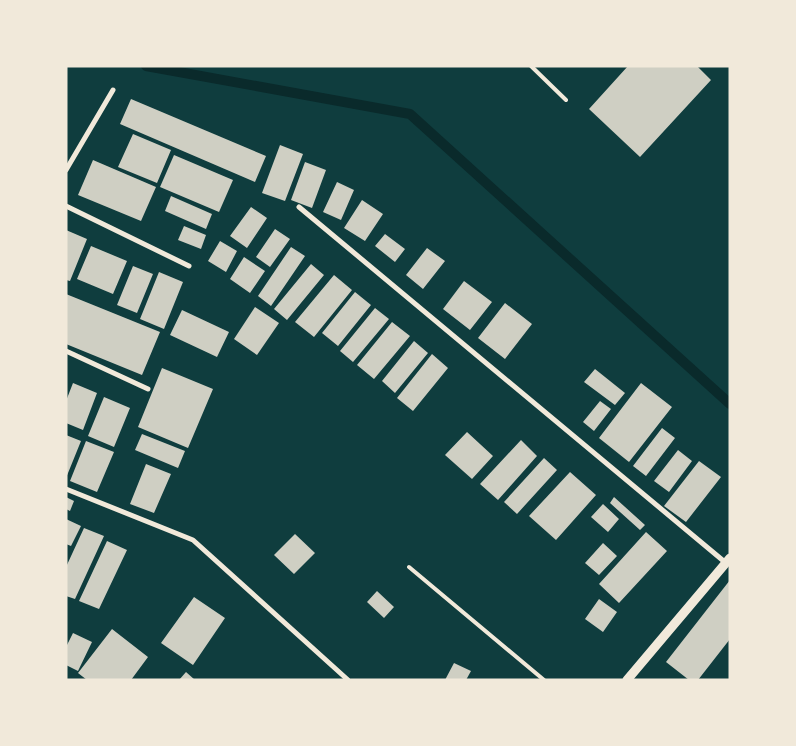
<svg xmlns="http://www.w3.org/2000/svg" width="796" height="746" viewBox="0 0 796 746" font-family="'DM Sans',sans-serif">
  <style>
    .lines { fill: none; stroke-linecap: round; stroke-linejoin: round }
    .stream { stroke: #0a2a2b; stroke-width: 10 }
    .building { fill: #cfcfc3 }
    .service { stroke: #f1e9da; stroke-width: 4 }
    .minor { stroke: #f1e9da; stroke-width: 5 }
    .tertiary { stroke: #f1e9da; stroke-width: 9 }
  </style>
  <rect width="100%" height="100%" fill="#0f3d3e"/>
  <g class="lines">
    <path class="stream" d="M 146,66 L 410,114 L 730,404"/>
  </g>
  <path class="building" d="M 628,66 L 697,66 L 711,80 L 640,157 L 589,109 Z
    M 131,99 L 266,156 L 255,182 L 120,124 Z
    M 133,134 L 171,150 L 157,183 L 118,167 Z
    M 280,145 L 303,154 L 285,201 L 262,193 Z
    M 174,155 L 233,180 L 219,212 L 160,187 Z
    M 93,160 L 156,187 L 141,221 L 78,195 Z
    M 305,162 L 326,170 L 312,208 L 291,200 Z
    M 337,182 L 354,190 L 341,220 L 323,212 Z
    M 171,196 L 212,214 L 206,229 L 165,211 Z
    M 362,200 L 383,214 L 365,241 L 344,228 Z
    M 251,207 L 267,218 L 247,248 L 230,236 Z
    M 184,226 L 206,235 L 201,249 L 178,240 Z
    M 275,229 L 290,239 L 270,267 L 256,257 Z
    M 66,230 L 87,239 L 70,281 L 66,280 Z
    M 385,234 L 405,249 L 395,262 L 375,246 Z
    M 220,241 L 237,251 L 226,272 L 208,261 Z
    M 91,246 L 127,261 L 113,294 L 77,279 Z
    M 291,247 L 305,256 L 271,306 L 258,296 Z
    M 427,248 L 445,261 L 423,289 L 406,275 Z
    M 244,257 L 265,271 L 250,293 L 230,279 Z
    M 311,264 L 324,275 L 287,320 L 274,309 Z
    M 133,266 L 153,274 L 137,313 L 117,305 Z
    M 159,272 L 183,282 L 164,329 L 140,319 Z
    M 334,275 L 352,290 L 314,337 L 295,322 Z
    M 464,281 L 492,302 L 470,330 L 443,309 Z
    M 355,292 L 371,305 L 338,346 L 322,333 Z
    M 66,294 L 160,332 L 142,375 L 66,344 Z
    M 505,303 L 532,324 L 505,359 L 478,338 Z
    M 255,307 L 279,323 L 257,355 L 234,339 Z
    M 375,308 L 389,319 L 353,362 L 340,351 Z
    M 182,310 L 229,332 L 217,357 L 170,335 Z
    M 392,322 L 410,336 L 374,379 L 357,365 Z
    M 414,341 L 428,353 L 395,393 L 382,381 Z
    M 432,354 L 448,368 L 413,411 L 397,398 Z
    M 162,368 L 213,389 L 188,448 L 138,427 Z
    M 595,369 L 625,393 L 615,405 L 584,382 Z
    M 73,383 L 97,393 L 83,430 L 66,423 L 66,401 Z
    M 641,383 L 672,407 L 629,462 L 599,438 Z
    M 104,397 L 130,408 L 114,447 L 88,436 Z
    M 600,401 L 611,409 L 594,431 L 583,422 Z
    M 662,428 L 675,438 L 646,476 L 633,466 Z
    M 467,432 L 493,456 L 472,479 L 445,455 Z
    M 142,434 L 185,451 L 178,468 L 135,450 Z
    M 66,435 L 81,441 L 66,478 Z
    M 521,440 L 537,456 L 498,500 L 480,484 Z
    M 86,441 L 114,452 L 97,492 L 70,481 Z
    M 678,450 L 692,461 L 669,492 L 654,481 Z
    M 544,458 L 557,470 L 517,514 L 504,502 Z
    M 699,461 L 721,477 L 686,522 L 664,506 Z
    M 146,464 L 171,474 L 154,513 L 130,504 Z
    M 570,472 L 596,495 L 556,540 L 529,516 Z
    M 66,497 L 74,501 L 70,511 L 66,509 Z
    M 614,497 L 645,525 L 640,530 L 610,503 Z
    M 603,504 L 619,519 L 608,532 L 591,517 Z
    M 66,519 L 81,526 L 71,546 L 66,544 Z
    M 84,528 L 104,536 L 75,599 L 66,596 L 66,567 Z
    M 646,532 L 667,551 L 619,603 L 599,584 Z
    M 295,534 L 315,553 L 294,574 L 274,555 Z
    M 107,541 L 127,550 L 99,609 L 79,601 Z
    M 603,543 L 617,556 L 599,575 L 585,563 Z
    M 730,580 L 730,639 L 698,680 L 689,680 L 666,662 Z
    M 377,591 L 394,607 L 384,618 L 367,602 Z
    M 194,597 L 225,618 L 193,665 L 161,643 Z
    M 599,599 L 617,612 L 603,632 L 585,619 Z
    M 112,629 L 148,657 L 131,680 L 87,680 L 78,673 Z
    M 73,633 L 92,642 L 78,671 L 66,665 L 66,647 Z
    M 454,663 L 471,671 L 466,680 L 445,680 Z
    M 186,672 L 195,680 L 179,680 Z"/>
  <g class="lines">
    <path class="service" d="M 531,66 L 566,100
      M 409,567 L 544,680"/>
    <path class="minor" d="M 66,170 L 113,90
      M 66,206 L 189,266
      M 299,207 L 726,563
      M 66,351 L 148,389
      M 66,489 L 193,540 L 348,680"/>
    <path class="tertiary" d="M 627,680 L 730,558"/>
  </g>
  <rect width="796" height="746" fill="none" stroke="#f1e9da" stroke-width="135"/>
</svg>
